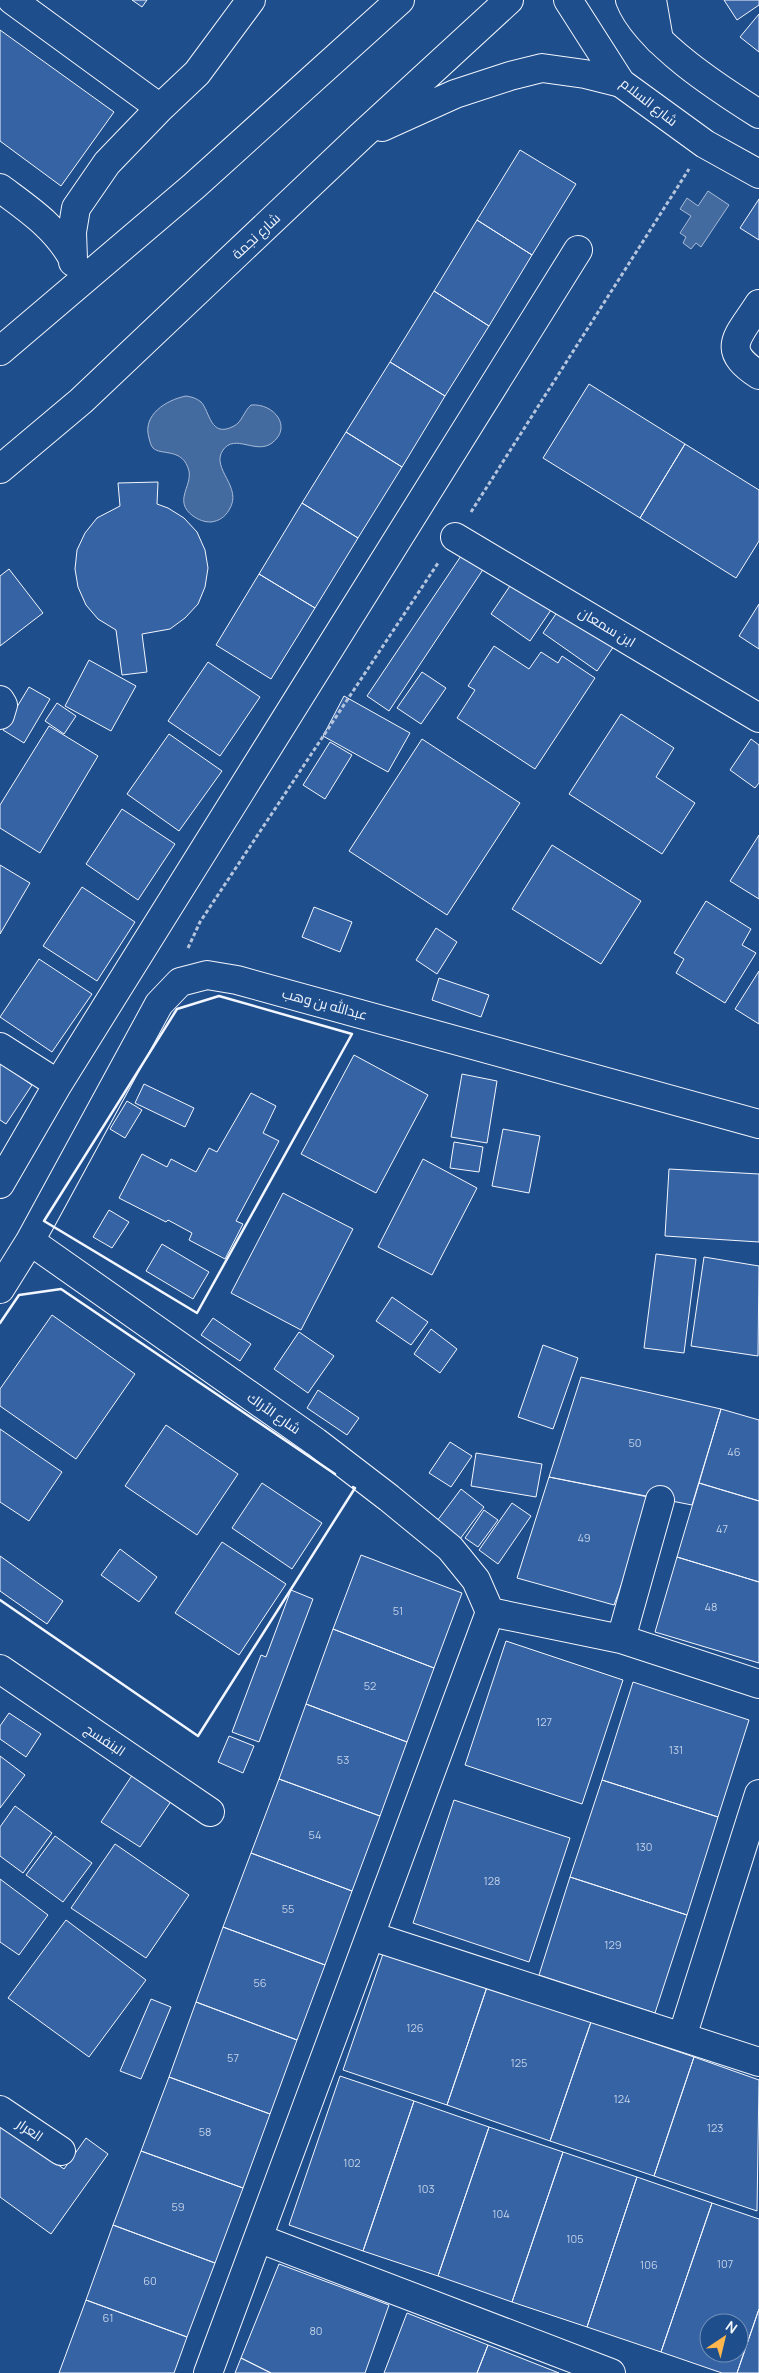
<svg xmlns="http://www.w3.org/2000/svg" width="759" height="2373" viewBox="0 0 759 2373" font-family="Manrope,Cairo,sans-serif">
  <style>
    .water { fill: #446ba0; stroke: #a8bbd7 }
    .building { fill: #3563a3; stroke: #f2f6ff; fill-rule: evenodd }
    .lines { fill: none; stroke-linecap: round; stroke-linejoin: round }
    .minor-casing { stroke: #f2f6ff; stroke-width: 30 }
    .major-casing { stroke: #f2f6ff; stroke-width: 30 }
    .path { stroke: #b3c4dc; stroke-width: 3; stroke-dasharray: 4 2.5; stroke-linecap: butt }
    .minor { stroke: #1f4e8c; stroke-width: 28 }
    .major { stroke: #1f4e8c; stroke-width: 28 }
    .wall { stroke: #f2f6ff; stroke-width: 2.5 }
    .labels { text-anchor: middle; stroke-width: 4; stroke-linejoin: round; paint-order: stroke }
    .number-label { font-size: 11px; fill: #c3d1e8 }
    .street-label { font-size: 14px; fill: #f2f6ff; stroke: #1f4e8c }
  </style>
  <rect width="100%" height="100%" fill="#1f4e8c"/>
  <path class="water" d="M 708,191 L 729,205 L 701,247 L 696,243 L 691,249 L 683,243 L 686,237 L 680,233 L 691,216 L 680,209 L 687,198 L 698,206 Z
    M 186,396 C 192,397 196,398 201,402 C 210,411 210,439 234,426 C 242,422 244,411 251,405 C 274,403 293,427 272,443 C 256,455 235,433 223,450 C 210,469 244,487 229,510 C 225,517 219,521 211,522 C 204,522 199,520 193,516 C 173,501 192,487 189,471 C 183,447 161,456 153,448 C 151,446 150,442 149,438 C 142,415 166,400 186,396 Z"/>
  <path class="building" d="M 132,0 L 147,0 L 142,7 Z
    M 724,0 L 759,0 L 759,5 L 737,20 Z
    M 759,14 L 759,52 L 740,37 Z
    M 0,30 L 114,112 L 61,186 L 0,141 Z
    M 520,150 L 576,184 L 532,255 L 477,220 Z
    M 759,199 L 759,240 L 740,228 Z
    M 477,220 L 532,255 L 489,326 L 434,291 Z
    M 434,291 L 489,326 L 445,396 L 390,362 Z
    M 390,362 L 445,396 L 402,467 L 346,432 Z
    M 589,384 L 685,444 L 640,518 L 543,458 Z
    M 346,432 L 402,467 L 358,538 L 302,503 Z
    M 685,444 L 759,490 L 759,541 L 736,578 L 640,518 Z
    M 158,482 L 157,504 L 168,508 L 184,518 L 197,532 L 205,550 L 208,568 L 205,587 L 198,604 L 185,618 L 170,629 L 142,634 L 147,672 L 122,675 L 116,630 L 98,619 L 86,605 L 78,587 L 75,569 L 77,550 L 85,533 L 97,518 L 120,506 L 118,483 Z
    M 302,503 L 358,538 L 315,608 L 259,574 Z
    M 463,553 L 484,568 L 389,711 L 367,696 Z
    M 9,569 L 43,613 L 0,646 L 0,576 Z
    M 259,574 L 315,608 L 271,679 L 216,645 Z
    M 512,583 L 551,610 L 530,641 L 491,614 Z
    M 759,604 L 759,649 L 739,636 Z
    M 560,608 L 614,646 L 597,671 L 543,633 Z
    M 494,646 L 529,669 L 541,652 L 558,663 L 562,656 L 595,678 L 535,769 L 457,718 L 475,690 L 468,686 Z
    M 89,660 L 136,686 L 111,731 L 65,706 Z
    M 208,662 L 260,697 L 220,756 L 168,721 Z
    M 422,672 L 446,688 L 421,724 L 397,708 Z
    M 29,687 L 50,699 L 24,743 L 3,730 Z
    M 344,696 L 410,733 L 388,772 L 323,736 Z
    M 57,703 L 76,716 L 64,734 L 45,721 Z
    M 621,714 L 674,748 L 656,777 L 695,803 L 662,854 L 569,794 Z
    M 49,726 L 98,756 L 40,853 L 0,828 L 0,805 Z
    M 169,734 L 222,771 L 179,831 L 127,794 Z
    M 422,739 L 520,803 L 447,915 L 349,851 Z
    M 751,739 L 759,745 L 759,783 L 755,788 L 730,770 Z
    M 330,742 L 352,755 L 325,799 L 303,785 Z
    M 122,809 L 175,844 L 138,900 L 86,864 Z
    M 759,835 L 759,899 L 730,881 Z
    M 552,845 L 641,901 L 601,964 L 512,909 Z
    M 0,865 L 30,883 L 0,934 Z
    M 82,887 L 135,922 L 97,981 L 43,946 Z
    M 706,901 L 751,929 L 742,945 L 756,953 L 725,1003 L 676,973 L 684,959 L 674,953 Z
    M 314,907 L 352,922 L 340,952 L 302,937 Z
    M 436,928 L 457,942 L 437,974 L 416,960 Z
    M 39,959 L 92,994 L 52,1052 L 0,1017 Z
    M 759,971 L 759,1024 L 735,1009 Z
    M 439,978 L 489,995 L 481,1017 L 432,1000 Z
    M 354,1055 L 428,1095 L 376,1193 L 301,1154 Z
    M 0,1063 L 32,1085 L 6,1124 L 0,1120 Z
    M 462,1074 L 497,1081 L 487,1143 L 451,1137 Z
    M 144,1084 L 194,1108 L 185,1127 L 135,1103 Z
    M 251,1093 L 276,1106 L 263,1133 L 279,1141 L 236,1221 L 243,1224 L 225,1259 L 189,1240 L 192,1233 L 168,1220 L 166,1222 L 119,1198 L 142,1154 L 167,1167 L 171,1159 L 196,1172 L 209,1148 L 217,1152 Z
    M 127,1101 L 142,1110 L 125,1138 L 110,1129 Z
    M 503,1129 L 540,1136 L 529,1193 L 492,1186 Z
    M 454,1142 L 483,1147 L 479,1172 L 450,1168 Z
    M 423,1159 L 477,1188 L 432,1275 L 378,1247 Z
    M 669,1169 L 759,1174 L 759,1242 L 665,1236 Z
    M 283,1193 L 353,1229 L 301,1330 L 231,1293 Z
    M 109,1210 L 129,1222 L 112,1248 L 93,1237 Z
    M 162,1244 L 209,1272 L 193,1299 L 146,1271 Z
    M 656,1254 L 696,1259 L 684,1353 L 644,1348 Z
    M 704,1257 L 759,1266 L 758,1356 L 691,1346 Z
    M 392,1297 L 428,1322 L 411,1345 L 376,1321 Z
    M 52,1315 L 135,1374 L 76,1459 L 0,1406 L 0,1389 Z
    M 213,1318 L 251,1344 L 240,1361 L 201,1335 Z
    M 431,1329 L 457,1349 L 440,1373 L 414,1354 Z
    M 299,1332 L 334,1356 L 308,1393 L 274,1369 Z
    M 543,1345 L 578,1358 L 553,1429 L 518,1417 Z
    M 581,1377 L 721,1409 L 692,1505 L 549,1477 Z
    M 318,1390 L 359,1418 L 347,1435 L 307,1408 Z
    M 721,1409 L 759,1420 L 759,1501 L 699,1483 Z
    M 166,1425 L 238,1474 L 197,1535 L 125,1486 Z
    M 0,1429 L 62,1472 L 29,1521 L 0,1502 Z
    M 450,1442 L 472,1456 L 451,1487 L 429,1473 Z
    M 476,1453 L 542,1464 L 536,1497 L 471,1486 Z
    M 549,1477 L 653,1498 L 614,1605 L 517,1578 Z
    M 262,1483 L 322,1523 L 292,1569 L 232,1528 Z
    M 699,1483 L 759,1501 L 759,1582 L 677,1557 Z
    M 461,1489 L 484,1507 L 460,1539 L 437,1521 Z
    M 512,1503 L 531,1516 L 498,1564 L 479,1550 Z
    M 484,1510 L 498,1520 L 478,1547 L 465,1538 Z
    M 222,1542 L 286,1584 L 239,1655 L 175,1613 Z
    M 120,1549 L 157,1577 L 139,1602 L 101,1575 Z
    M 361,1555 L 462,1593 L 434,1668 L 333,1629 Z
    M 0,1556 L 63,1601 L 47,1624 L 0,1591 Z
    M 677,1557 L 759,1582 L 759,1663 L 655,1632 Z
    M 291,1590 L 313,1599 L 259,1742 L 232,1732 L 261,1655 L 266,1657 Z
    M 333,1629 L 434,1668 L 407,1742 L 306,1704 Z
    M 506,1641 L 623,1680 L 582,1804 L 465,1765 Z
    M 633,1682 L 749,1720 L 718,1817 L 602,1780 Z
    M 306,1704 L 407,1742 L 380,1816 L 279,1779 Z
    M 9,1713 L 41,1734 L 26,1757 L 0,1739 L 0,1726 Z
    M 229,1736 L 254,1746 L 243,1773 L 218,1762 Z
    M 0,1756 L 25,1775 L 0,1808 Z
    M 135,1771 L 174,1797 L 140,1847 L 101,1822 Z
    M 279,1779 L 380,1816 L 352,1891 L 251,1853 Z
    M 602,1780 L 718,1817 L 687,1915 L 570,1877 Z
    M 454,1800 L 570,1838 L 529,1962 L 413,1923 Z
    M 15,1806 L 52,1833 L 23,1873 L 0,1856 L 0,1827 Z
    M 55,1836 L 92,1863 L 63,1902 L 26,1875 Z
    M 115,1844 L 189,1895 L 146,1958 L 71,1908 Z
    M 251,1853 L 352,1891 L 325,1965 L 223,1927 Z
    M 570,1877 L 687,1915 L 655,2013 L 539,1975 Z
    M 0,1879 L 48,1915 L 19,1955 L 0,1942 Z
    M 66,1920 L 146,1980 L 89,2057 L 8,1998 Z
    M 223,1927 L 325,1965 L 297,2040 L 196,2002 Z
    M 384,1951 L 487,1987 L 447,2105 L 343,2070 Z
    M 487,1987 L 591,2022 L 550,2141 L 447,2105 Z
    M 151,1999 L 171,2007 L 141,2079 L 120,2071 Z
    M 196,2002 L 297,2040 L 270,2114 L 169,2077 Z
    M 591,2022 L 694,2057 L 654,2176 L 550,2141 Z
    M 694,2057 L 759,2080 L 757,2211 L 654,2176 Z
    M 340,2076 L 414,2101 L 363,2251 L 289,2225 Z
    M 169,2077 L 270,2114 L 243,2188 L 141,2151 Z
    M 414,2101 L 489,2127 L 438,2276 L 363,2251 Z
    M 0,2124 L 64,2169 L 86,2138 L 108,2154 L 51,2234 L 0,2197 Z
    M 489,2127 L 563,2152 L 512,2302 L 438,2276 Z
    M 141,2151 L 243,2188 L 215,2263 L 113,2225 Z
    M 563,2152 L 637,2177 L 587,2327 L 512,2302 Z
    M 637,2177 L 712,2203 L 661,2352 L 587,2327 Z
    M 712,2203 L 759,2219 L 759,2309 L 737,2373 L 722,2373 L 661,2352 ZM 709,2323 L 739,2323 L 739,2353 L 709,2353 Z
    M 113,2225 L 215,2263 L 187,2337 L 86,2300 Z
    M 279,2264 L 389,2305 L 365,2373 L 271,2373 L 241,2358 Z
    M 86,2300 L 187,2337 L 174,2373 L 59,2373 Z
    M 759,2309 L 759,2373 L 737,2373 Z
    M 407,2313 L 488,2345 L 477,2373 L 384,2373 Z
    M 488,2345 L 559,2373 L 477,2373 Z
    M 241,2358 L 271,2373 L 235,2373 Z"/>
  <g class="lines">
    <defs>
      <path id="minor" d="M 12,0 L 160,108 L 107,163 L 76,208 L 72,232 L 73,259
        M 568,0 L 621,83 L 705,144 L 759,174
        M 630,0 C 646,42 721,90 759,114
        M 160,108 L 197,73 L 251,0
        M 0,188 C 28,209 56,227 73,259 L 73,262
        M 759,304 C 738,337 719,349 759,375
        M 455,537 L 759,718
        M 0,700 L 3,705 L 0,715
        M 0,1047 L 58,1084
        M 0,1184 L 58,1084 L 578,250
        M 30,1241 L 316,1442 L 389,1498 L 450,1548 L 476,1580 L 490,1612
        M 0,1289 L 30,1241 L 159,1004 L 180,982 L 207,975 L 237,980 L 759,1124
        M 490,1612 L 621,1639 L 759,1684
        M 621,1639 L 660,1500
        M 0,1669 L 210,1812
        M 371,1936 L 759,2062
        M 682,2037 L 759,1794
        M 0,2110 L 61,2151
        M 258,2238 L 611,2373
        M 208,2373 L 490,1612"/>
      <path id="major" d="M 652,0 L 659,40
        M 382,127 L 455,94 L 510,76 L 542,68 L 585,74 L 621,83
        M 0,351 L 194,186 L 400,0
        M 0,469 L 81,401 L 360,137 L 509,0"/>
    </defs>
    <use href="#minor" class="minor-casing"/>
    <use href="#major" class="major-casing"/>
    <path class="path" d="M 471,512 L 689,169
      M 188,948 L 200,922 L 438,563"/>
    <use href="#minor" class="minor"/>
    <use href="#major" class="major"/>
    <path class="wall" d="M 219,996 L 352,1034 L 197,1313 L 44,1221 L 177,1009 Z
      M 0,1323 L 19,1295 L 61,1289 L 335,1474
      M 0,1600 L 198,1736 L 355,1488 L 353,1487"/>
  </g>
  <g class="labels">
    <g class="number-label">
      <text x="635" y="1447">50</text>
      <text x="734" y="1456">46</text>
      <text x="722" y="1533">47</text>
      <text x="584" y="1542">49</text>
      <text x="711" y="1611">48</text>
      <text x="398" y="1615">51</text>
      <text x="370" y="1690">52</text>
      <text x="544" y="1726">127</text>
      <text x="676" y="1754">131</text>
      <text x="343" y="1764">53</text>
      <text x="315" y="1839">54</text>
      <text x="644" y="1851">130</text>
      <text x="492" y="1885">128</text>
      <text x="288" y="1913">55</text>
      <text x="613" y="1949">129</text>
      <text x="260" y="1987">56</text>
      <text x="415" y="2032">126</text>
      <text x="233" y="2062">57</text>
      <text x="519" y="2067">125</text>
      <text x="622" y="2103">124</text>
      <text x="715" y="2132">123</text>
      <text x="205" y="2136">58</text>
      <text x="352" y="2167">102</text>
      <text x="426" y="2193">103</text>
      <text x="178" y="2211">59</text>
      <text x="501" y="2218">104</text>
      <text x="575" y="2243">105</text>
      <text x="725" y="2268">107</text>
      <text x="649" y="2269">106</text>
      <text x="150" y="2285">60</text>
      <text x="108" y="2322">61</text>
      <text x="316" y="2335">80</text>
    </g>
    <g class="street-label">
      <text transform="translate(649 102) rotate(38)" y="5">شارع السلام</text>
      <text transform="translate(256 236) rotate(-43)" y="5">شارع نجمة</text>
      <text transform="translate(607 627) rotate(31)" y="5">ابن سمعان</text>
      <text transform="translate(325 1004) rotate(15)" y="5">عبدالله بن وهب</text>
      <text transform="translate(274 1413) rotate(35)" y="5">شارع الأراك</text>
      <text transform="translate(105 1740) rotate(34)" y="5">البنفسج</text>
      <text transform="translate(30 2130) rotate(34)" y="5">العرار</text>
    </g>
  </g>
  <g transform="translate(724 2338) rotate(35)"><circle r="24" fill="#1f4e8c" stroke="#7391ba"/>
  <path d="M0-4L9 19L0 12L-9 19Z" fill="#ffb74d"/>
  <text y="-8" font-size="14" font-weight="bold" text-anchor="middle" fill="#f2f6ff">N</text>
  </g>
</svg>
